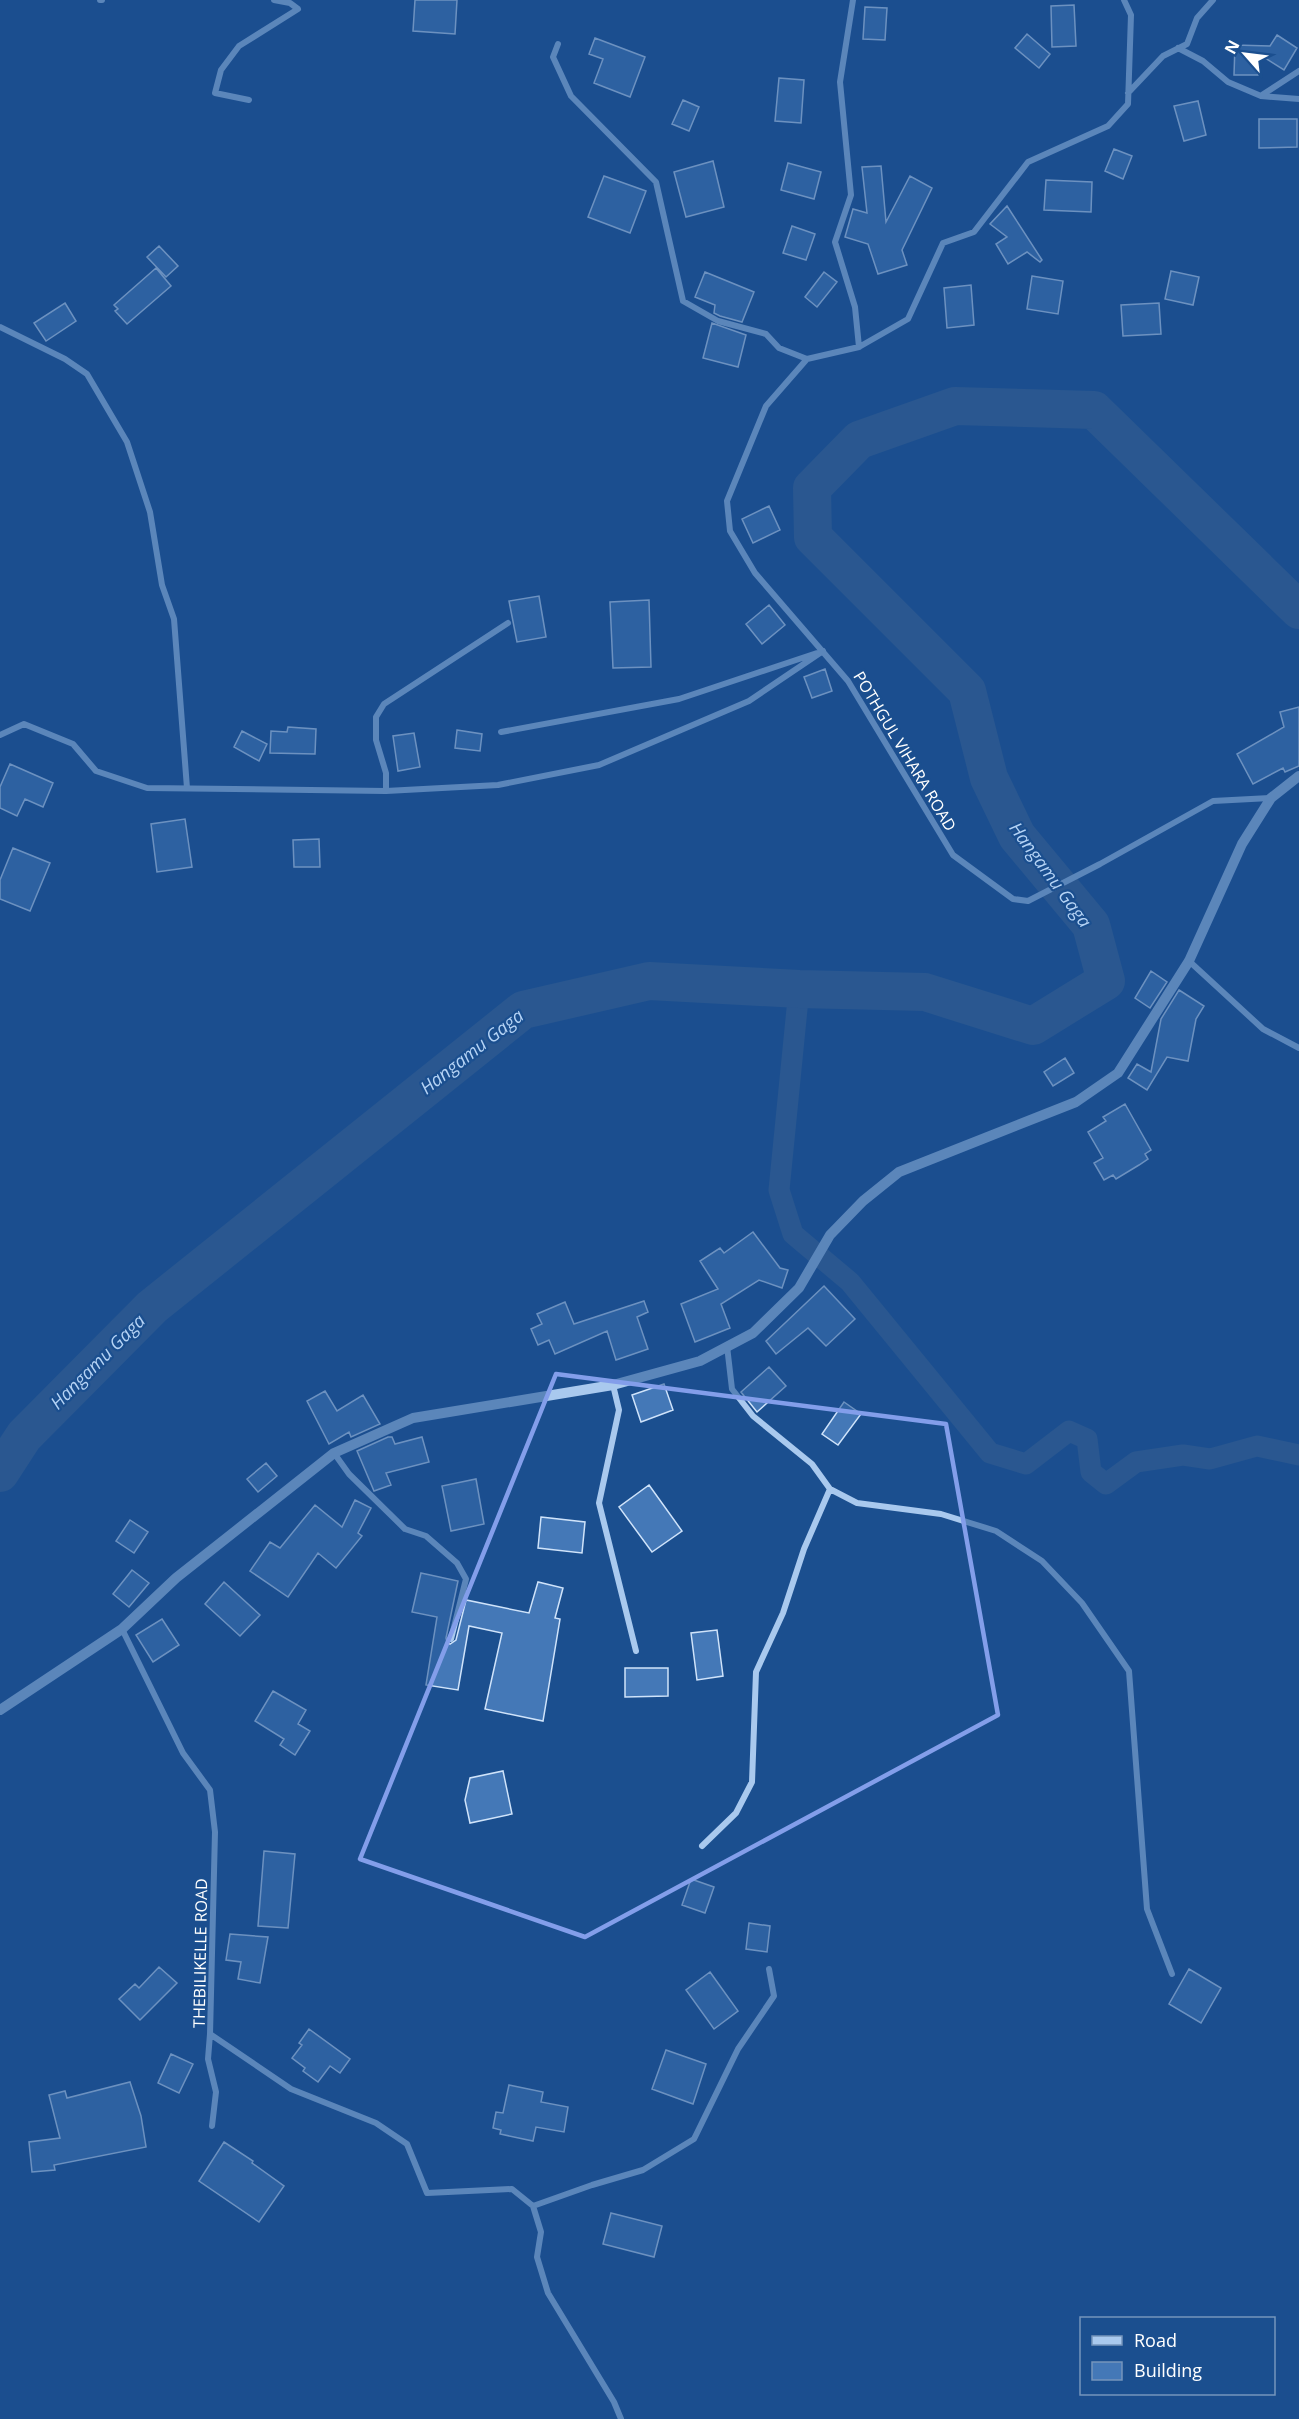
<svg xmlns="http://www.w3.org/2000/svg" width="1299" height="2419" viewBox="0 0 1299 2419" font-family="'Open Sans',sans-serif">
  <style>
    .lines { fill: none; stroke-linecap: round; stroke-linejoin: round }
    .canal { stroke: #3c6290; stroke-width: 21 }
    .river { stroke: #3c6290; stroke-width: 38 }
    .building { fill: #4478b7; stroke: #cfe3fa; stroke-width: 1.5 }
    .minor { stroke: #a9c9ee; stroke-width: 6 }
    .tertiary { stroke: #a9c9ee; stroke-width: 10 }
    .marked { fill: none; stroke: #839eea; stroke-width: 4.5; stroke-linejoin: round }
    .labels { text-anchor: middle; stroke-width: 4.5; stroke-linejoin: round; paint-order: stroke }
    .street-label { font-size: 16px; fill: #fff; stroke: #1b4f8f }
    .water-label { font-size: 18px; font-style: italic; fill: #b5d3f5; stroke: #1b4f8f }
  </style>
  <rect width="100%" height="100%" fill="#1b4f8f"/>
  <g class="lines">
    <path class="canal" d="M 799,989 L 779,1190 L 793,1234 L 850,1282 L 990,1453 L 1026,1464 L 1069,1431 L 1087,1439 L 1091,1472 L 1106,1484 L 1136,1462 L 1183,1455 L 1210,1459 L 1257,1446 L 1299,1455"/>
    <path class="river" d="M 0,1473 L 24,1436 L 152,1307 L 523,1010 L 649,981 L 799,989 L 925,992 L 1033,1026 L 1106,981 L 1091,925 L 1017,836 L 989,778 L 967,691 L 813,537 L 812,488 L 859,440 L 955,406 L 1094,410 L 1299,610"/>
  </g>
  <path class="building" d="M 415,0 L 457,0 L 455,34 L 413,31 Z
    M 1074,5 L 1076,46 L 1052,47 L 1051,6 Z
    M 865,7 L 887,8 L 885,40 L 863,39 Z
    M 1027,34 L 1050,54 L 1039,68 L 1015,48 Z
    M 1277,35 L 1297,48 L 1284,70 L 1259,54 L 1258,75 L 1234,75 L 1235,45 L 1270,46 Z
    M 595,38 L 645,57 L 630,97 L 594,83 L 603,59 L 589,54 Z
    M 779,78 L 804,80 L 801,123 L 775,121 Z
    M 683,100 L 699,107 L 689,131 L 672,124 Z
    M 1198,101 L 1206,135 L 1184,141 L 1174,106 Z
    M 1259,119 L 1297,119 L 1297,147 L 1259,148 Z
    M 1114,149 L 1132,156 L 1123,179 L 1105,171 Z
    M 713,161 L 724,207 L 686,217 L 674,172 Z
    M 788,163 L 821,172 L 814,199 L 781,190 Z
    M 881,166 L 886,222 L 910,176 L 932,188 L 902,250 L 907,265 L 878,274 L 868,244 L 845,237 L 853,209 L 867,213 L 862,167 Z
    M 604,176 L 646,191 L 630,233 L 588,217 Z
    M 1046,180 L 1092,182 L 1091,212 L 1044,210 Z
    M 1007,206 L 1042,260 L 1040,262 L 1027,252 L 1008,264 L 996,244 L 1007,237 L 990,224 Z
    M 792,226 L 815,234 L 806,260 L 783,253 Z
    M 159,246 L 178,266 L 166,277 L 147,257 Z
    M 156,268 L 171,286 L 127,324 L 115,311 L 118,309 L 114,305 Z
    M 1171,271 L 1199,277 L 1193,305 L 1165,299 Z
    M 705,272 L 754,292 L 742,322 L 720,316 L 714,313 L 715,305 L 695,297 Z
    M 824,272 L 837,282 L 817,307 L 805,297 Z
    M 1032,276 L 1063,281 L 1058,314 L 1027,309 Z
    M 971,285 L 974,325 L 947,328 L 944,288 Z
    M 65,303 L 76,321 L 46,341 L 34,323 Z
    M 1159,303 L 1161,334 L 1123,336 L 1121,305 Z
    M 712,323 L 746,335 L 738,367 L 703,358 Z
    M 769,506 L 780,530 L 753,543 L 742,519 Z
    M 539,596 L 546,637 L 517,642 L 509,601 Z
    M 649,600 L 651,667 L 613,668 L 610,602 Z
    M 769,605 L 785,625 L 762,644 L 746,624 Z
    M 825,669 L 832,691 L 812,698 L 804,677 Z
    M 1299,707 L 1299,766 L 1285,772 L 1283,768 L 1253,784 L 1237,754 L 1284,727 L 1280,712 Z
    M 288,727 L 316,729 L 315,754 L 270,753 L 271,731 L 287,732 Z
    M 457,730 L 482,734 L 480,751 L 455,748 Z
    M 242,731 L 267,744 L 259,761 L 234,747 Z
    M 414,733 L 420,767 L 398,771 L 393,736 Z
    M 10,764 L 53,783 L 43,807 L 25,799 L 17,816 L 0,808 L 0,787 Z
    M 185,819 L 192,867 L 157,872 L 151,824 Z
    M 319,839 L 320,867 L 294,867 L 293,840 Z
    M 13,848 L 50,863 L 30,911 L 0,899 L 0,880 Z
    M 1151,971 L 1167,982 L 1150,1008 L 1135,998 Z
    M 1179,990 L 1204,1006 L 1196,1019 L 1188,1061 L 1167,1057 L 1147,1090 L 1128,1078 L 1137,1064 L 1151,1072 L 1161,1019 Z
    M 1065,1058 L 1074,1073 L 1053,1086 L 1044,1072 Z
    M 1125,1104 L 1151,1150 L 1145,1154 L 1148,1159 L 1139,1165 L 1116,1179 L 1113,1175 L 1104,1180 L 1094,1163 L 1103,1158 L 1088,1132 L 1106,1121 L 1103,1117 Z
    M 753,1232 L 780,1268 L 788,1270 L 782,1288 L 759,1280 L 721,1304 L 730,1328 L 695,1342 L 681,1304 L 718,1289 L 700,1261 L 720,1248 L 724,1253 Z
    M 824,1286 L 855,1319 L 826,1346 L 808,1328 L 776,1354 L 766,1341 Z
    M 644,1301 L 648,1312 L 637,1317 L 648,1349 L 616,1360 L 607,1331 L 555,1354 L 549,1340 L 538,1345 L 531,1329 L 542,1324 L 537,1314 L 565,1302 L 574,1324 Z
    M 769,1367 L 786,1386 L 757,1412 L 741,1392 Z
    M 664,1384 L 673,1410 L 641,1422 L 632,1395 Z
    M 325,1391 L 337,1411 L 363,1395 L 380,1424 L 351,1437 L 349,1432 L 329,1444 L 307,1401 Z
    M 844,1402 L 861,1414 L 838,1445 L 822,1434 Z
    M 388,1437 L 392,1437 L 395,1444 L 422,1437 L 429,1462 L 386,1473 L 391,1485 L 374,1491 L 357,1451 Z
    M 266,1463 L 277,1476 L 258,1492 L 247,1479 Z
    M 476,1479 L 484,1524 L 451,1531 L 442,1486 Z
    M 649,1485 L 682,1531 L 652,1552 L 619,1507 Z
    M 355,1500 L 371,1508 L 358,1533 L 362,1536 L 336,1568 L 318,1553 L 288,1597 L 250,1571 L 270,1542 L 280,1548 L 315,1505 L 342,1527 Z
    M 541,1517 L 585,1522 L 582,1553 L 538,1548 Z
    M 130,1520 L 148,1532 L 134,1553 L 116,1541 Z
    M 132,1570 L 149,1583 L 129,1607 L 113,1594 Z
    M 421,1573 L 458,1581 L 446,1638 L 447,1642 L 450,1644 L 456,1640 L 466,1600 L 529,1613 L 538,1582 L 563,1588 L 555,1618 L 560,1619 L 543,1721 L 485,1709 L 502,1633 L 469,1626 L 458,1690 L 426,1685 L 437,1617 L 412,1612 Z
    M 224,1582 L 260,1615 L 240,1636 L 205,1604 Z
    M 162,1619 L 179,1645 L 153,1662 L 136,1635 Z
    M 717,1630 L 723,1676 L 697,1680 L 691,1633 Z
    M 625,1668 L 668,1668 L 668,1696 L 625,1697 Z
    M 273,1691 L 306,1710 L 298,1724 L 310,1731 L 295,1755 L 280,1745 L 284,1739 L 255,1721 Z
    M 503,1771 L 512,1814 L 470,1823 L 465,1800 L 470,1778 Z
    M 264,1851 L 295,1854 L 288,1928 L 258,1926 Z
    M 691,1879 L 714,1887 L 705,1913 L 682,1905 Z
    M 749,1923 L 770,1926 L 767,1952 L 746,1949 Z
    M 230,1934 L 268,1937 L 260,1983 L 238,1979 L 241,1962 L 226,1960 Z
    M 159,1967 L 177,1983 L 140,2020 L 119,1999 L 135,1984 L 139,1988 Z
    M 1189,1969 L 1221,1988 L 1201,2023 L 1169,2004 Z
    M 710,1972 L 738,2011 L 714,2029 L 686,1990 Z
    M 309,2029 L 350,2059 L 340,2073 L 330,2066 L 318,2082 L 303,2071 L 305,2068 L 292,2058 L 302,2045 L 299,2043 Z
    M 666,2050 L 706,2064 L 693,2104 L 652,2089 Z
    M 171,2054 L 193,2064 L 179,2093 L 158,2083 Z
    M 130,2082 L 141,2116 L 146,2147 L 54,2165 L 55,2170 L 32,2172 L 29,2142 L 60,2138 L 49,2095 L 65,2091 L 67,2098 Z
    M 509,2085 L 543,2092 L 541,2102 L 568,2107 L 564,2132 L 536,2127 L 533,2141 L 500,2134 L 501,2130 L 493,2128 L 496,2112 L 503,2113 Z
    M 224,2142 L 253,2161 L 252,2163 L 284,2186 L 259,2222 L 199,2181 Z
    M 611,2213 L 662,2226 L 654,2257 L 603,2244 Z"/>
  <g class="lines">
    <path class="minor" d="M 100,0 L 102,0
      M 853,0 L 840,82 L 851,195 L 835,242 L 855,307 L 859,347
      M 1124,0 L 1131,15 L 1128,104 L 1108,126 L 1028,162 L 974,232 L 943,243 L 908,319 L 859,347 L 807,359 L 766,406 L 727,501 L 730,531 L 755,573 L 848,681 L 953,855 L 1013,899 L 1028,901 L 1100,864 L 1213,801 L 1270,798
      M 558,44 L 553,57 L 571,96 L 656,182 L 683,301 L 718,321 L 766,334 L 779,348 L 807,359
      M 1178,48 L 1203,61 L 1228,82 L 1261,96 L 1299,99
      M 1128,93 L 1163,56 L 1187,44 L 1197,18 L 1213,0
      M 1262,95 L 1299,71
      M 249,100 L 215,93 L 221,70 L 239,46 L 298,9 L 290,3 L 274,0
      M 0,327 L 65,359 L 87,374 L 127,442 L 150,512 L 162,585 L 174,619 L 187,788
      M 501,732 L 679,699 L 817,653
      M 0,735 L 24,724 L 73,744 L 96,771 L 147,788 L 386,791 L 498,785 L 599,765 L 749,701 L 823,651
      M 386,791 L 386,773 L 376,740 L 376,717 L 384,704 L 508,623
      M 1189,961 L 1263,1029 L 1299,1048
      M 727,1346 L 732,1389 L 753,1416 L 812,1464 L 830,1489 L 857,1503 L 941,1514 L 996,1531 L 1042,1561 L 1082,1603 L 1129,1671 L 1147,1909 L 1172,1974
      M 613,1385 L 619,1410 L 599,1503 L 636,1651
      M 334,1453 L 349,1474 L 405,1529 L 426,1536 L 457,1563 L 466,1579 L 451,1639
      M 122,1629 L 183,1753 L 210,1790 L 215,1832 L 210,2034 L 291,2089 L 376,2123 L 407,2144 L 427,2193 L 512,2189 L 533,2206 L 541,2232 L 537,2257 L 548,2293 L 614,2402 L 621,2419
      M 702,1846 L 736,1813 L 752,1782 L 756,1672 L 783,1613 L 804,1549 L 830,1489
      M 210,2034 L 208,2059 L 216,2092 L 212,2126
      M 533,2206 L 592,2185 L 643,2170 L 694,2139 L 738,2049 L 774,1996 L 769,1969"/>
    <path class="tertiary" d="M 0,1710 L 122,1629 L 176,1578 L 334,1453 L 413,1418 L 613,1385 L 700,1361 L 753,1333 L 799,1288 L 830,1235 L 863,1201 L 899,1172 L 1076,1102 L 1118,1073 L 1189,961 L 1242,844 L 1271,798 L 1299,776"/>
  </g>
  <path d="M0 0H1299V2419H0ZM 556,1374 L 946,1424 L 998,1715 L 585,1937 L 360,1859 Z" fill="#1b4f8f" fill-opacity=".55" fill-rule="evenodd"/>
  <path class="marked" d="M 556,1374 L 946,1424 L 998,1715 L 585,1937 L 360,1859 Z"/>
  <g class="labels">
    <g class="street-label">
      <text transform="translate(905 751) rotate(59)" y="6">POTHGUL VIHARA ROAD</text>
      <text transform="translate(200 1953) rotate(-89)" y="6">THEBILIKELLE ROAD</text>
    </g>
    <g class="water-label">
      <text transform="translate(1050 875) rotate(54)" y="6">Hangamu Gaga</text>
      <text transform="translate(472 1052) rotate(-38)" y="6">Hangamu Gaga</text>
      <text transform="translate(98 1362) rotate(-45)" y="6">Hangamu Gaga</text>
    </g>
  </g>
  <rect x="1080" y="2317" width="195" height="78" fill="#1b4f8f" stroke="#7695bc" stroke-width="1.5"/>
  <rect x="1092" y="2336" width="30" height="9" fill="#a9c9ee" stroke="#7695bc" stroke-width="1.5"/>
  <text x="1134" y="2347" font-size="18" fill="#ffffff">Road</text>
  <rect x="1092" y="2362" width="30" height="18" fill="#4478b7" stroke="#7695bc" stroke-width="1.5"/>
  <text x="1134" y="2377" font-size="18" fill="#ffffff">Building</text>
  <g transform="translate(1245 54) rotate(298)" stroke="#1b4f8f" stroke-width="4.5" paint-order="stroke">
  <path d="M0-4.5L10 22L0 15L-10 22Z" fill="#ffffff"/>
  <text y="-9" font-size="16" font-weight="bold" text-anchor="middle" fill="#ffffff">N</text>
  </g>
</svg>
